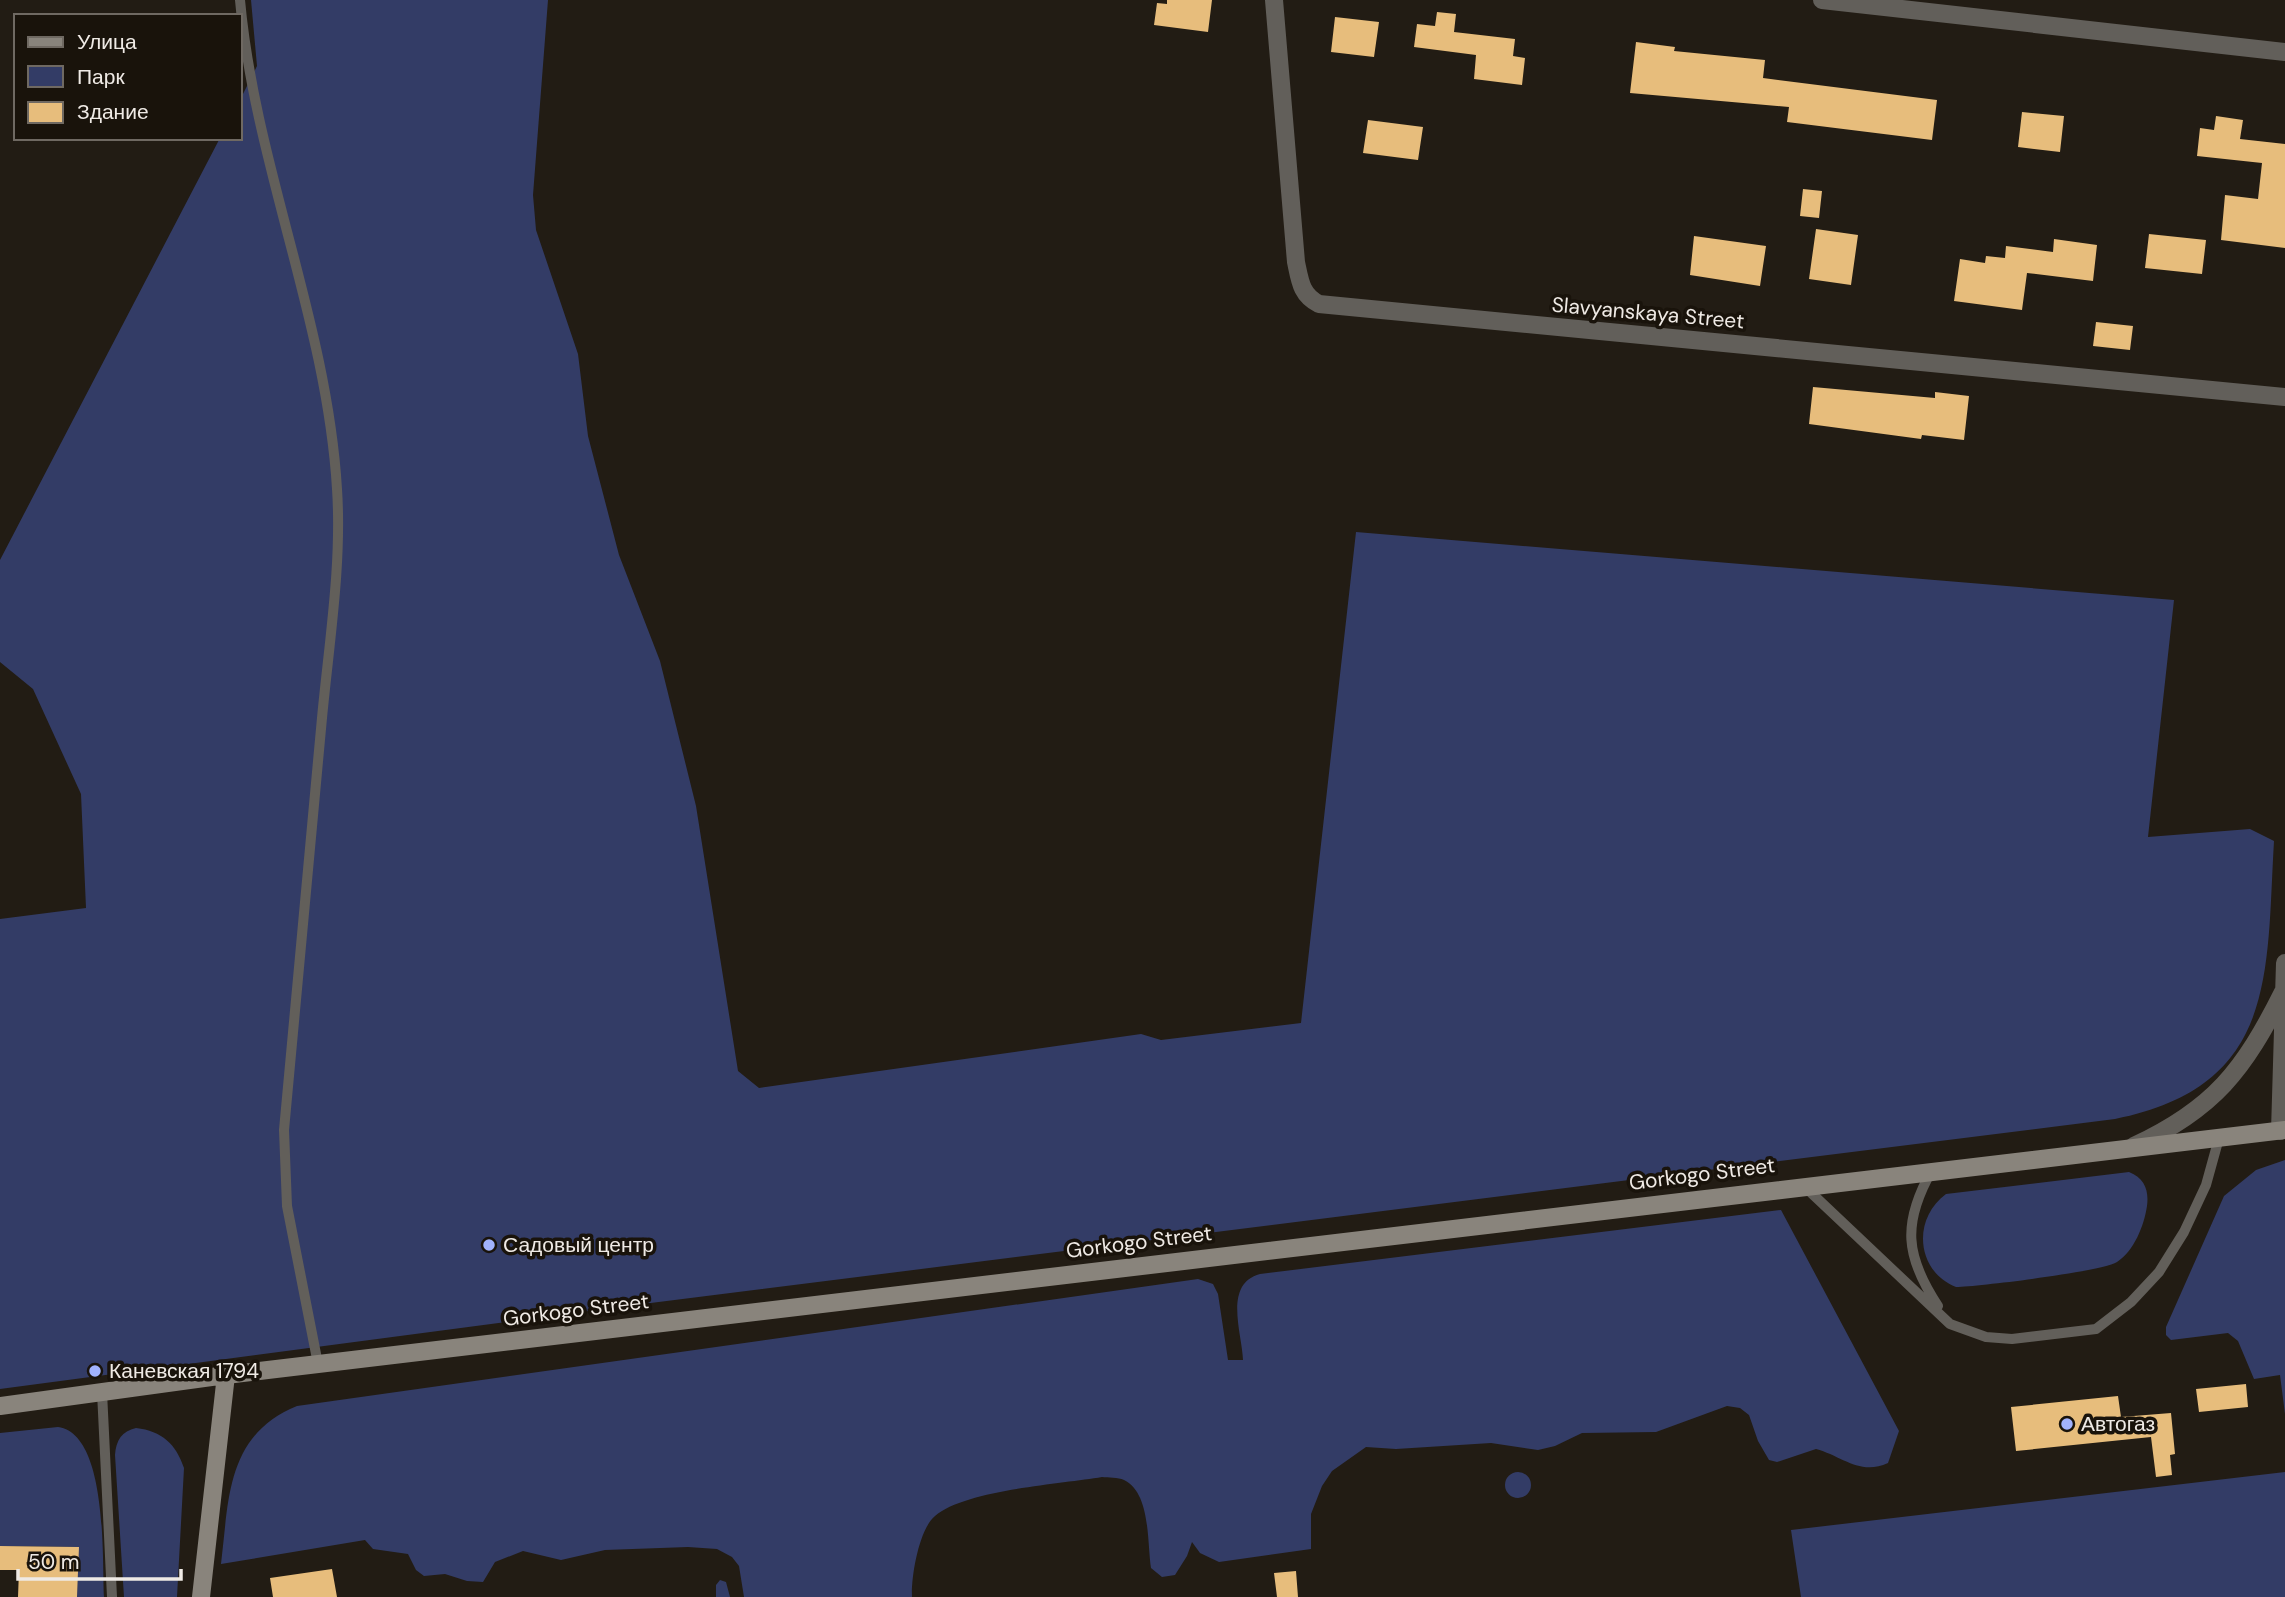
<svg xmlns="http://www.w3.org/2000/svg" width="2285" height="1597" viewBox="0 0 2285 1597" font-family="'DM Sans',sans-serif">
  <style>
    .green { fill: #333c66 }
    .building { fill: #e7bd7c }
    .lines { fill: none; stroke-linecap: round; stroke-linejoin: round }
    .service { stroke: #625f5a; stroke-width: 10 }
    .minor { stroke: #625f5a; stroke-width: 18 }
    .secondary { stroke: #89847c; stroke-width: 18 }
    .poi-dot { fill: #a1b2fd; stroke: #19130b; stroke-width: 2.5 }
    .labels { text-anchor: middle; stroke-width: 7; stroke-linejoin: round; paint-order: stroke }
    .street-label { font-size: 21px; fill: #efeae5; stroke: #19130b }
    .poi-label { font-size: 21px; fill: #efeae5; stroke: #19130b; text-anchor: start }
  </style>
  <rect width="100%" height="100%" fill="#221c14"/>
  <path class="green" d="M 251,0 L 548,0 L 533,195 L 536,230 L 578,354 L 588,436 L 619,555 L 660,661 L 696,806 L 738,1071 L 759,1088 L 1141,1034 L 1161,1040 L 1301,1023 L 1356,532 L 2174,600 L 2148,837 L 2250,829 L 2274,841 C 2266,975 2278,1086 2115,1119 L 619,1307 L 0,1389 L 0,919 L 86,908 L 81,794 L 33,689 L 0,662 L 0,560 L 220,138 L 240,138 L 240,100 L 257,66 Z
    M 2285,1160 L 2285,1414 L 2280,1375 L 2254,1379 L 2238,1341 L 2228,1333 L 2171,1340 L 2166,1335 L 2166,1327 L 2224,1196 L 2256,1170 Z
    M 2129,1172 C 2145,1178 2149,1191 2147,1206 C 2144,1226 2134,1251 2117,1262 C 2100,1272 1981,1286 1956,1287 C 1916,1271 1912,1219 1946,1194 Z
    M 1781,1210 L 1899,1431 L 1888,1463 C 1860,1476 1842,1456 1816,1449 L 1777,1462 L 1769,1460 L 1758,1441 L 1749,1415 L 1740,1408 L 1727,1406 L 1656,1432 L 1582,1433 L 1555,1446 L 1538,1450 L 1491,1443 L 1396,1449 L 1366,1447 L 1332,1471 L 1322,1486 L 1311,1514 L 1311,1549 L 1219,1562 L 1200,1553 L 1192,1542 L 1187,1556 L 1175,1575 L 1162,1577 L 1151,1568 C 1147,1543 1151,1493 1124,1480 C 1118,1477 1108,1478 1102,1477 C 1061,1484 965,1490 935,1516 C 919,1529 911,1577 912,1597 L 744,1597 L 739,1566 L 732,1557 L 717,1549 L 688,1547 L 605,1550 L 561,1560 L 523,1551 L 495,1562 L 483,1582 L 467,1581 L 445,1574 L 424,1576 L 416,1570 L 408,1554 L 373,1549 L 365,1540 L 221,1564 C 229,1499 226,1435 297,1406 L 1198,1279 L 1213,1284 L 1218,1294 L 1228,1360 L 1243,1360 C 1242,1333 1223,1284 1260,1274 Z
    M 58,1427 C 108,1434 102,1559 104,1597 L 77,1597 L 78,1547 L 0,1546 L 0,1433 Z
    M 136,1428 C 162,1431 176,1444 184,1468 L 177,1597 L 124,1597 L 115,1455 C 116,1440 122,1431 136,1428 Z
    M 2285,1472 L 2285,1597 L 1801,1597 L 1791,1530 Z
    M1505 1485a13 13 0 1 1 26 0a13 13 0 1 1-26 0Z
    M 720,1580 L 726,1582 L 730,1597 L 716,1597 L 716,1585 Z"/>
  <path class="building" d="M 1167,0 L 1212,0 L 1208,32 L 1154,25 L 1157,3 L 1167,4 Z
    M 1437,12 L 1456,14 L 1454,32 L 1515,39 L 1513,56 L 1525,58 L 1522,85 L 1474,79 L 1476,55 L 1414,47 L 1417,24 L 1435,26 Z
    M 1335,17 L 1379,22 L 1374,57 L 1331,52 Z
    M 1636,42 L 1675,47 L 1674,51 L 1765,60 L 1763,78 L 1937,100 L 1932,140 L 1787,122 L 1789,107 L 1630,93 Z
    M 2022,112 L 2064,116 L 2060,152 L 2018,147 Z
    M 2216,116 L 2243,120 L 2240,139 L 2285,144 L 2285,248 L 2221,240 L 2225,195 L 2258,199 L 2262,163 L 2197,156 L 2200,128 L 2214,130 Z
    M 1368,120 L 1423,127 L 1418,160 L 1363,153 Z
    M 1803,189 L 1822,191 L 1819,218 L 1800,216 Z
    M 1816,229 L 1858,235 L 1851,285 L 1809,279 Z
    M 2149,234 L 2206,240 L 2202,274 L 2145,268 Z
    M 1694,236 L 1766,246 L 1760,286 L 1690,275 Z
    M 2054,239 L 2097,245 L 2093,281 L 2027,273 L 2022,310 L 1954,301 L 1960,259 L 1985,263 L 1986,256 L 2005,258 L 2006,246 L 2053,252 Z
    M 2096,322 L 2133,326 L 2130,350 L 2093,346 Z
    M 1813,387 L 1935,398 L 1935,392 L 1969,396 L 1964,440 L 1922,435 L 1921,439 L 1809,424 Z
    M 2246,1384 L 2248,1407 L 2199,1412 L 2196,1389 Z
    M 2118,1396 L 2121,1417 L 2171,1413 L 2175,1454 L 2170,1455 L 2172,1475 L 2156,1477 L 2151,1437 L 2016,1451 L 2011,1407 Z
    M 0,1546 L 79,1547 L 77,1597 L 18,1597 L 19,1570 L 0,1570 Z
    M 332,1569 L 337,1597 L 273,1597 L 270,1578 Z
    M 1296,1571 L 1298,1597 L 1277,1597 L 1274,1573 Z"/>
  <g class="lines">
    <path class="service" d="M 240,0 C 255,166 327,322 337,489 C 342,564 329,643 322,718 C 309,855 297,993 284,1130 L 287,1206 L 318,1364
      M 1932,1170 C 1902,1223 1905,1256 1938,1306
      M 1805,1187 L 1950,1324 L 1986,1337 L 2012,1339 L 2096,1329 L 2131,1302 L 2159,1272 L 2184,1232 L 2206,1185 L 2219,1138
      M 102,1392 L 112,1597"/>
    <path class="minor" d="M 1274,0 L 1296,262 C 1300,281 1301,295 1319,304 L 2285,397
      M 1822,0 L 2285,52
      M 2280,1131 L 2285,963
      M 2134,1146 C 2214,1109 2244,1070 2283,992"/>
    <path class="secondary" d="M 0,1406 L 226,1375 L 2285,1130
      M 201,1597 L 226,1375"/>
  </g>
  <g class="poi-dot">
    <circle cx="489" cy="1245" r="7"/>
    <circle cx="95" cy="1371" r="7"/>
    <circle cx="2067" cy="1424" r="7"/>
  </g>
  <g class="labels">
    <g class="street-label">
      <text transform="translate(1648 313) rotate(5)" y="7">Slavyanskaya Street</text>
      <text transform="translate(1702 1174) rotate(-7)" y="7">Gorkogo Street</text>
      <text transform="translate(1139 1242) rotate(-7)" y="7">Gorkogo Street</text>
      <text transform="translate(576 1310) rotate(-7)" y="7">Gorkogo Street</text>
    </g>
    <g class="poi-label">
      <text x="503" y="1252">Садовый центр</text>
      <text x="109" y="1378">Каневская 1794</text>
      <text x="2081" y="1431">Автогаз</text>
    </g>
  </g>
  <rect x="14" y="14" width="228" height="126" fill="#19130b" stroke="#6f6962" stroke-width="2"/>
  <rect x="28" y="37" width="35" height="10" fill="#89847c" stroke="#6f6962" stroke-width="2"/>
  <text x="77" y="49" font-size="21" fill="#efeae5">Улица</text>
  <rect x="28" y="66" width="35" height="21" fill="#333c66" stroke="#6f6962" stroke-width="2"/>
  <text x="77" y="84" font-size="21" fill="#efeae5">Парк</text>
  <rect x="28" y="102" width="35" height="21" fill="#e7bd7c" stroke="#6f6962" stroke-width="2"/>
  <text x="77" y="119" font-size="21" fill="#efeae5">Здание</text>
  <path d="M18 1569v10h163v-10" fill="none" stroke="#efeae5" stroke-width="3.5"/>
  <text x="28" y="1569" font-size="21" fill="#efeae5" stroke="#19130b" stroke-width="5" paint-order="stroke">50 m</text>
</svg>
